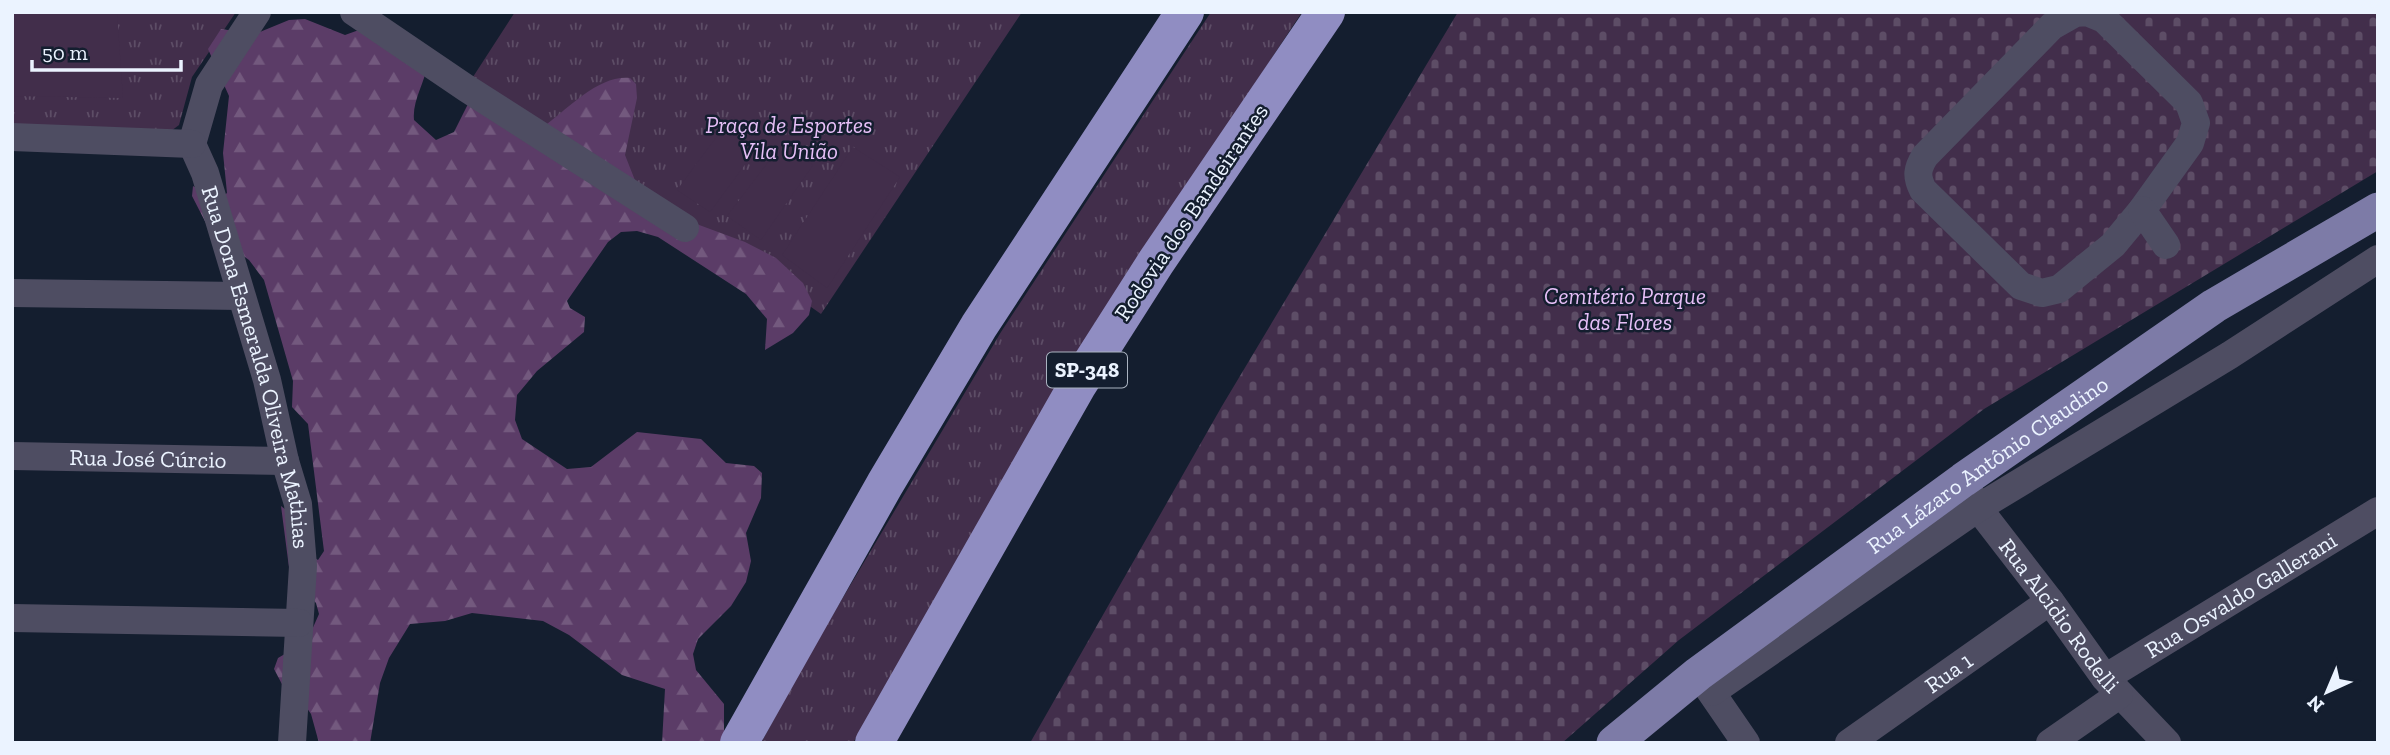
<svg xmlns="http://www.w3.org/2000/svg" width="2390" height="755" viewBox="0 0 2390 755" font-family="'Zilla Slab',serif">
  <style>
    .grass { fill: url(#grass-tufts) }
    .forest { fill: url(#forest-firs) }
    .cemetery { fill: url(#cemetery-stones) }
    .pitch { fill: #422e4b }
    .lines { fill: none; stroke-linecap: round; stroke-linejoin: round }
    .minor { stroke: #4e4d62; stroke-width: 28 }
    .major { stroke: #7d7ba7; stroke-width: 35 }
    .highway { stroke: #908dc2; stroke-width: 38 }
    .labels { text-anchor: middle; stroke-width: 5; stroke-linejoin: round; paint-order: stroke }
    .shield { fill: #141e2f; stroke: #aab3c1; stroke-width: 2 }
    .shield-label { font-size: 21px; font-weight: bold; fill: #ebf3ff }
    .park-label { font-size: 23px; font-style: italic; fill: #e6bff7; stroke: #141e2f }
    .street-label { font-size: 23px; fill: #ebf3ff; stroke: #141e2f }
  </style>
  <defs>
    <pattern id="grass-tufts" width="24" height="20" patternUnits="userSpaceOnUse" patternTransform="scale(1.75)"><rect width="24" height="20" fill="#422e4b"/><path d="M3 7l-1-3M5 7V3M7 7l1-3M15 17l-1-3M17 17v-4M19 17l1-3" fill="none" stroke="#5d4d66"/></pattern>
    <pattern id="forest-firs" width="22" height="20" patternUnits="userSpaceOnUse" patternTransform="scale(1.75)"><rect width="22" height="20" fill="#5b3c67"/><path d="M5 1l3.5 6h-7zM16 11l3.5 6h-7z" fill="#73597e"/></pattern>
    <pattern id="cemetery-stones" width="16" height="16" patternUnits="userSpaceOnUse" patternTransform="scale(1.75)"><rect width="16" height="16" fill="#422e4b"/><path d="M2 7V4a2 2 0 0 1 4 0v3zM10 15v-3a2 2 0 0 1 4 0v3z" fill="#5d4d66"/></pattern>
  </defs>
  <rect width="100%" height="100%" fill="#141e2f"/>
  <path class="grass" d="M 12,12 L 236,12 L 192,77 L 179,125 L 171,131 L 12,124 Z
    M 515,12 L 1022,12 L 821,314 L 682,216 L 471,80 Z
    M 1211,12 L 1302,12 L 1065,373 L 853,743 L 761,743 L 804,663 L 1001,332 Z"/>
  <path class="forest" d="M 305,19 L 345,35 L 370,26 L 427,64 C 425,84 412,100 414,120 L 436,140 L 454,132 L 471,98 L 547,124 C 570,107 599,75 630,78 L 636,84 L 637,98 L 625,155 L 638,188 L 675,216 L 745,242 L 776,258 L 803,283 L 812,301 L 809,315 L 793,333 L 765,350 L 767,319 L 746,294 L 658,237 L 637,231 L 621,232 L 608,242 L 567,301 L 570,308 L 585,317 L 584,332 L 537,371 L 517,395 L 515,420 L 522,439 L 567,469 L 591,467 L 637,432 L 701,439 L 726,463 L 754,466 L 762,473 L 761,498 L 746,533 L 751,561 L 746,582 L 731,606 L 698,639 L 693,654 L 696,670 L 724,704 L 724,735 L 721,743 L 662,743 L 665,689 L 622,675 L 569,635 L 543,621 L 472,613 L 445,621 L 410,624 L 389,658 L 380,683 L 370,743 L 319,743 L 311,714 L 300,698 L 284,688 L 274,669 L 278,658 L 307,641 L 319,614 L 316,603 L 290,575 L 281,506 C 300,519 299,548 318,560 L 324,551 L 308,424 L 292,407 L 293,381 L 264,280 L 249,260 L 211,233 L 192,196 L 193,186 L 217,201 L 227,193 L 223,153 L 229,96 L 208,49 L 221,29 L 255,34 L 289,20 Z"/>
  <path class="cemetery" d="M 1458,12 L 2378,12 L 2378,171 L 1984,409 L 1679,640 L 1562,743 L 1030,743 L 1222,406 Z"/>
  <path class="pitch" d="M 12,12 L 117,12 L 123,98 L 12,96 Z
    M 732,116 L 764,139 L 710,212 L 677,190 Z
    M 782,144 L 813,165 L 761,240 L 727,216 Z
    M 853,147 L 900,177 L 827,288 L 782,255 Z"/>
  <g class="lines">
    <g class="minor">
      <path id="s1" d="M 257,12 L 209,85 L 192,144 L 205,173 L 267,380 L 285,461 L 298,504 L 303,566 L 292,743"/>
      <path d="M 354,12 L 466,88 L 685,228"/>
      <path d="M 2087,12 L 2104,19 L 2189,103 L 2196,123 L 2190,143 L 2142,210 L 2113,245 L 2059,289 L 2042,293 L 2021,286 L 1923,190 C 1916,176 1917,169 1925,156 L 2052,26 L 2075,13 Z"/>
      <path d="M 12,137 L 192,144"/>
      <path d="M 2142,210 L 2166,245"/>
      <path d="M 12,293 L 241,296"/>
      <path id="s2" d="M 12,456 L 285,461"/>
      <path id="s3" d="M 1970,493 L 1978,508 L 2050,601 L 2105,678 L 2167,743"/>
      <path d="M 12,618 L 299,623"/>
      <path id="s4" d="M 2105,678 L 2378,511"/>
      <path d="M 1702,679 L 1746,743"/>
      <path d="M 1712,692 L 1978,508 L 2230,355 L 2378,259"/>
      <path id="s5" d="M 1849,743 L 2050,601"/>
      <path d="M 2050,743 L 2119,695"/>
    </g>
    <path class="major" id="s6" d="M 1614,743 L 1698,674 L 1963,480 L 2214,306 L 2378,210"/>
    <path class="highway" d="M 739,743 L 885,484 L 979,326 L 1185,12
      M 874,743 L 1077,386 L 1156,262 L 1326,12"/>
  </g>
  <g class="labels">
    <rect class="shield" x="1047" y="352.5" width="80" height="35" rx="5"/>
    <g class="shield-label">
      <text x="1087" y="377">SP-348</text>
    </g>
    <g class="park-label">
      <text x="789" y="133">Praça de Esportes<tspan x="789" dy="26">Vila União</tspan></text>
      <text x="1625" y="304">Cemitério Parque<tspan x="1625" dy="26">das Flores</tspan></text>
    </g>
    <g class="street-label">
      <text transform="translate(1191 212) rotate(-56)" y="8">Rodovia dos Bandeirantes</text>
      <text dy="8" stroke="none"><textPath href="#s1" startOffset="382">Rua Dona Esmeralda Oliveira Mathias</textPath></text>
      <text dy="8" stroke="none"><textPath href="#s2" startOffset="136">Rua José Cúrcio</textPath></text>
      <text dy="8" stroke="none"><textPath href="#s6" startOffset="466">Rua Lázaro Antônio Claudino</textPath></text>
      <text dy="8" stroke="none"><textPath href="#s4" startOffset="159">Rua Osvaldo Gallerani</textPath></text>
      <text dy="8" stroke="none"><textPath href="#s3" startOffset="152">Rua Alcídio Rodelli</textPath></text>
      <text dy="8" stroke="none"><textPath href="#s5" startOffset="122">Rua 1</textPath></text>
    </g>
  </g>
  <rect width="2390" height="755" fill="none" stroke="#ebf3ff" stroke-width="28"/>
  <g transform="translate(2327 692) rotate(224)" stroke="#141e2f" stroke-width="5" paint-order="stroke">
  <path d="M0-5L12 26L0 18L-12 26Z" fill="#ebf3ff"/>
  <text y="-10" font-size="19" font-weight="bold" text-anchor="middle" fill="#ebf3ff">N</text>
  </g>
  <path d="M32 60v10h149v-10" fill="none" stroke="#ebf3ff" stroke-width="3.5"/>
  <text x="42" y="60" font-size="21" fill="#ebf3ff" stroke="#141e2f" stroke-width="5" paint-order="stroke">50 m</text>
</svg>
